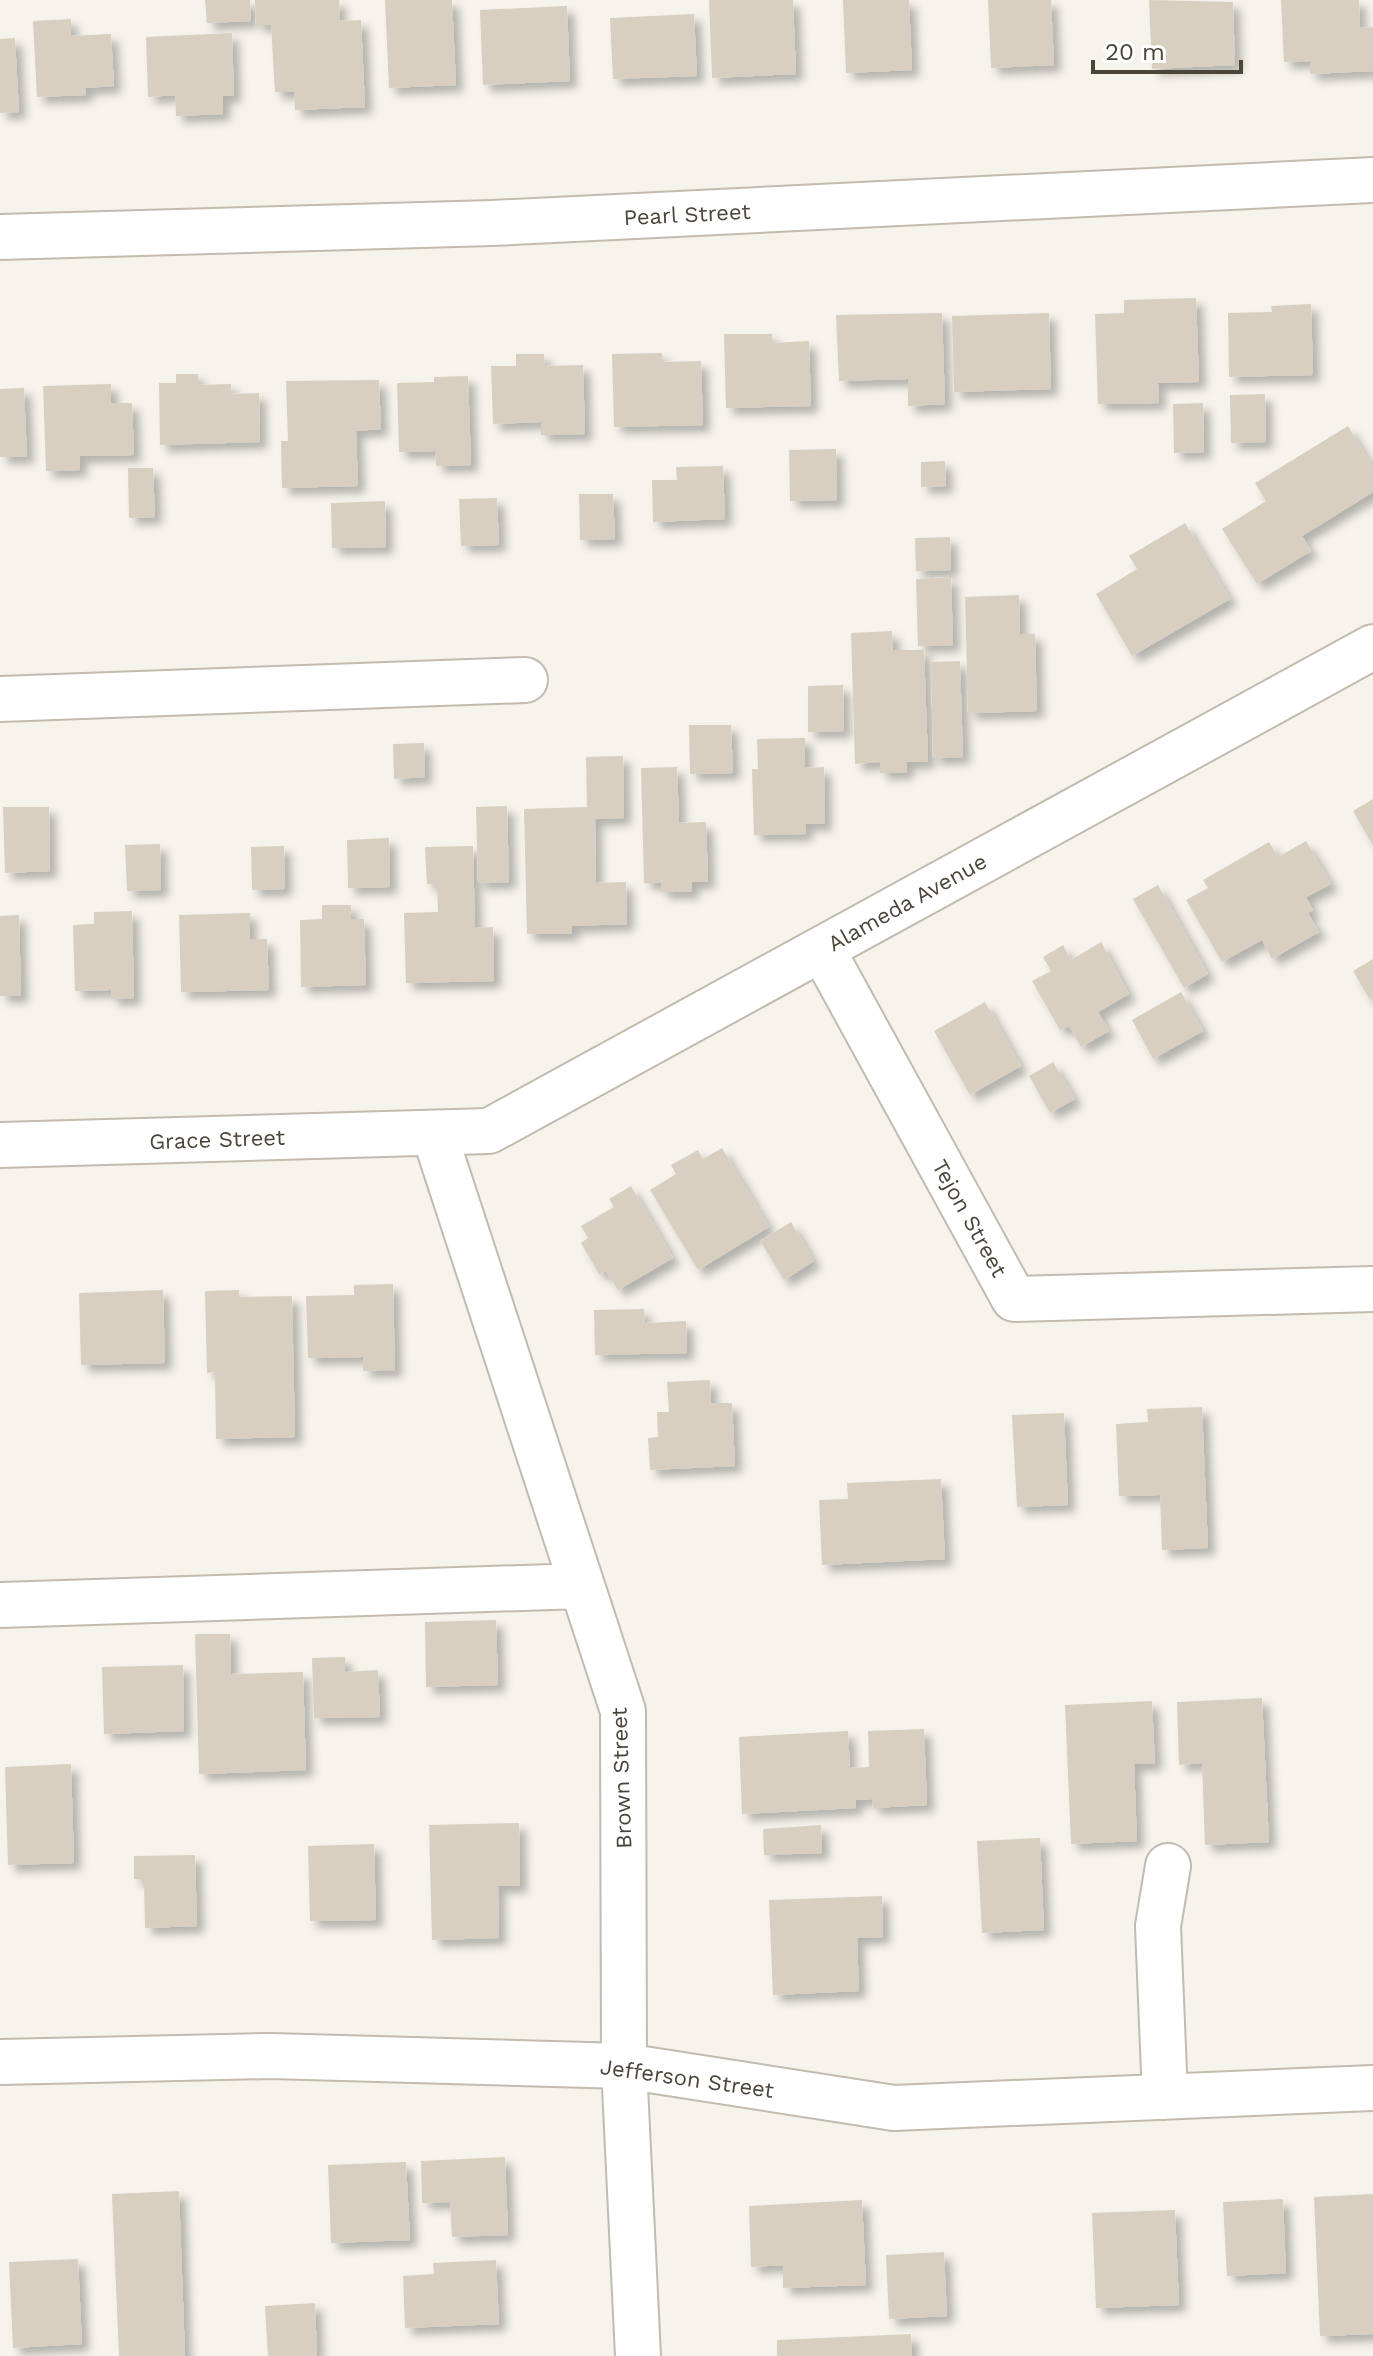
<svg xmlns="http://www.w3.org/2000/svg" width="1373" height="2356" viewBox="0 0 1373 2356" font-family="'Work Sans',sans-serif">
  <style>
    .building { fill: #d8cfc1; filter: url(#shadow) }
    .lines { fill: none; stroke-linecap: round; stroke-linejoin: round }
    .minor-casing { stroke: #c2bbae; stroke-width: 48 }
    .minor { stroke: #fff; stroke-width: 44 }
    .labels { text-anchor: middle; stroke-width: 8; stroke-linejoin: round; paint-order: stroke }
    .street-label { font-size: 22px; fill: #4b4439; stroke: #fff }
  </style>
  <defs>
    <filter id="shadow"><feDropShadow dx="7" dy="7" stdDeviation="4" flood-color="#0004"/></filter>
  </defs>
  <rect width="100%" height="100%" fill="#f6f3ec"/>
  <path class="building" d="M 205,0 L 250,0 L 251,21 L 207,23 Z
    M 255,0 L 339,0 L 340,21 L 361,20 L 365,107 L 295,110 L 294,92 L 275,92 L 271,25 L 256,25 Z
    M 385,0 L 452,0 L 456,85 L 389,88 Z
    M 709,0 L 793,0 L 796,74 L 712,78 Z
    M 843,0 L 909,0 L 912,70 L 846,73 Z
    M 988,0 L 1051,0 L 1054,65 L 991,68 Z
    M 1149,0 L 1233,2 L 1235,65 L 1152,69 Z
    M 1281,0 L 1359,0 L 1360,28 L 1373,27 L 1373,71 L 1310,74 L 1310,61 L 1284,62 Z
    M 567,6 L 570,81 L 483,85 L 480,10 Z
    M 694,14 L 697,76 L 613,79 L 610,18 Z
    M 71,19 L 71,36 L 111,34 L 114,86 L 85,88 L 86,95 L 37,97 L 33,21 Z
    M 232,33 L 234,96 L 223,96 L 223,114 L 176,116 L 175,95 L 148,97 L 146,37 Z
    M 15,38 L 19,112 L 0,113 L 0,39 Z
    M 1196,298 L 1199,382 L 1158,383 L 1159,403 L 1098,404 L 1095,314 L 1124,313 L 1124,300 Z
    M 1311,304 L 1313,375 L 1229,377 L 1228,313 L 1272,312 L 1271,306 Z
    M 942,313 L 945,404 L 908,406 L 908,379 L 839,381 L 836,315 Z
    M 1049,313 L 1051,389 L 954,392 L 952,316 Z
    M 724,334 L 772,334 L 772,343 L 809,341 L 811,406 L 726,408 Z
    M 662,353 L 662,362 L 701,361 L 703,425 L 614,427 L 612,354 Z
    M 516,354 L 544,354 L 545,366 L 583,365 L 585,434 L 541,435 L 541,422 L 493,424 L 491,366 L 516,366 Z
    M 176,374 L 198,374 L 198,385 L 231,384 L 231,394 L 259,393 L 260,442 L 160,445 L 159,383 L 176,383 Z
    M 468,376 L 471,465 L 436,466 L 435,451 L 399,452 L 397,383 L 434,382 L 434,377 Z
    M 379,380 L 381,429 L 356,431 L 358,486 L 282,488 L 281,441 L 288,441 L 286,381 Z
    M 111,384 L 111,403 L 132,403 L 134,455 L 80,456 L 80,470 L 46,471 L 43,386 Z
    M 24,388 L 27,457 L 0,457 L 0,389 Z
    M 1265,394 L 1266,442 L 1231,443 L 1230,395 Z
    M 1203,403 L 1204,452 L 1174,453 L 1173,404 Z
    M 1348,426 L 1373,468 L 1373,492 L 1302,536 L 1311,551 L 1257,584 L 1222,529 L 1266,501 L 1255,483 Z
    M 836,449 L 837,500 L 790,501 L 789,450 Z
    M 945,461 L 946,486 L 921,487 L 921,462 Z
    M 723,466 L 725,519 L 653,522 L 652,480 L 677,480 L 676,467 Z
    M 128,468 L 153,468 L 155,517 L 129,518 Z
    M 579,494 L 613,494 L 615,539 L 580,540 Z
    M 497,498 L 499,545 L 461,546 L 459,499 Z
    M 385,501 L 386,547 L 332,548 L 331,503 Z
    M 1185,523 L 1230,599 L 1132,656 L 1096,594 L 1137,569 L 1129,556 Z
    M 950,537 L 951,570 L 916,571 L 915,538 Z
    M 951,577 L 953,645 L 918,646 L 916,579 Z
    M 1019,595 L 1020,634 L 1035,634 L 1037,711 L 968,713 L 965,597 Z
    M 892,631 L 893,650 L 924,650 L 928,762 L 906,762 L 907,772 L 880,773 L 880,762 L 855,764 L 851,633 Z
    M 960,661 L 963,757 L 933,758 L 931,662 Z
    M 843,685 L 844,731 L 808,732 L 808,686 Z
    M 689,725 L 731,725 L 733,773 L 690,774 Z
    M 805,738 L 805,768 L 824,767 L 825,824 L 805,824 L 806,834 L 754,835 L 752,769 L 758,769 L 757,739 Z
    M 424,743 L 425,777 L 394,779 L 393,744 Z
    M 623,756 L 624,818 L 595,819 L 596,883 L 626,882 L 627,924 L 572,926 L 572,934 L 527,934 L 524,809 L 587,807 L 586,757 Z
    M 677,767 L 679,823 L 706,822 L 708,882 L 692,882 L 692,892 L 661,892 L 661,883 L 644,883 L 641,768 Z
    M 1373,799 L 1373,846 L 1353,811 Z
    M 507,806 L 509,882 L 478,883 L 476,807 Z
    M 3,807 L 49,807 L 50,871 L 5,873 Z
    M 389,838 L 390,887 L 348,888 L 347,840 Z
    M 1306,841 L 1331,884 L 1306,897 L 1313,910 L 1308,913 L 1319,932 L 1272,959 L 1262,940 L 1222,962 L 1186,900 L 1208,888 L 1203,880 L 1269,842 L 1278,857 Z
    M 160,844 L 161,890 L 127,891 L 125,845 Z
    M 284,846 L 285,889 L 252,890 L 251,847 Z
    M 473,846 L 475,928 L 493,927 L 494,981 L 406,983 L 404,913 L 438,912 L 437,885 L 427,884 L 425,847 Z
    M 1158,885 L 1208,974 L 1184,988 L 1133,899 Z
    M 322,905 L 351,905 L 351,919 L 364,919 L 366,985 L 301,987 L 300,920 L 322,919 Z
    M 132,911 L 134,998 L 111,999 L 111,990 L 75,991 L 73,925 L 94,924 L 94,912 Z
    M 250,913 L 250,939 L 267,939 L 269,990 L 181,992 L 179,915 Z
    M 19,915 L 21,996 L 0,996 L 0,916 Z
    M 1101,942 L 1129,994 L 1098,1012 L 1109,1031 L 1081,1047 L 1069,1026 L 1060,1030 L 1032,981 L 1051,971 L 1043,957 L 1063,945 L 1071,960 Z
    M 1373,959 L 1373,998 L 1370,1000 L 1353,971 Z
    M 1181,992 L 1203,1031 L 1153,1059 L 1132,1020 Z
    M 985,1002 L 1021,1066 L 970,1095 L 934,1031 Z
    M 1053,1062 L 1075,1099 L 1050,1113 L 1029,1076 Z
    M 722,1148 L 769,1227 L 698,1270 L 650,1190 L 676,1174 L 671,1165 L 698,1150 L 703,1159 Z
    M 631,1186 L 673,1258 L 618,1290 L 606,1271 L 599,1274 L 581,1243 L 588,1238 L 581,1226 L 614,1207 L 609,1199 Z
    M 791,1222 L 814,1261 L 784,1280 L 760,1241 Z
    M 393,1284 L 395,1370 L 363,1371 L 363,1357 L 308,1358 L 306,1296 L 354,1295 L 354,1285 Z
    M 163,1290 L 165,1363 L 81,1365 L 79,1293 Z
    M 239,1290 L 239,1297 L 292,1296 L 295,1437 L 216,1439 L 215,1372 L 207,1373 L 205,1291 Z
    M 644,1309 L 645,1323 L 686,1321 L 687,1353 L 595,1355 L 594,1310 Z
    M 710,1380 L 711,1403 L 732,1403 L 735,1466 L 650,1470 L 648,1438 L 658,1437 L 657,1412 L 669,1412 L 667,1382 Z
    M 1202,1407 L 1208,1548 L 1162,1550 L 1160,1495 L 1119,1496 L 1116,1424 L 1148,1422 L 1147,1409 Z
    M 1064,1413 L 1068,1505 L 1017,1507 L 1012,1415 Z
    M 941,1479 L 945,1559 L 822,1565 L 819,1500 L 848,1499 L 847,1483 Z
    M 496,1620 L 498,1685 L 426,1687 L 425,1622 Z
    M 195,1634 L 230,1634 L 231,1674 L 303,1672 L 306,1770 L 199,1774 Z
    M 345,1657 L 345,1672 L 378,1670 L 380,1717 L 314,1718 L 312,1658 Z
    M 183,1665 L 184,1731 L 104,1734 L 102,1667 Z
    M 1262,1698 L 1269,1842 L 1205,1845 L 1202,1763 L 1179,1765 L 1177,1702 Z
    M 1152,1701 L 1155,1764 L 1134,1764 L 1137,1841 L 1071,1844 L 1065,1705 Z
    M 924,1729 L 927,1805 L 873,1808 L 872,1799 L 855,1800 L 856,1808 L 742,1814 L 739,1737 L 848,1731 L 850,1768 L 869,1767 L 868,1731 Z
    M 71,1764 L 74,1863 L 8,1865 L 5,1767 Z
    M 519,1823 L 520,1886 L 498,1886 L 499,1938 L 432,1940 L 429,1825 Z
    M 821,1825 L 822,1853 L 764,1855 L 763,1829 Z
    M 1040,1838 L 1044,1930 L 982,1933 L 977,1841 Z
    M 374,1844 L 376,1920 L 310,1921 L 308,1846 Z
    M 195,1855 L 197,1926 L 145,1928 L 144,1879 L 134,1879 L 134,1856 Z
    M 882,1896 L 883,1937 L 857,1938 L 859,1991 L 773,1995 L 769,1900 Z
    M 505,2157 L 508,2235 L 452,2237 L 450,2202 L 422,2203 L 421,2161 Z
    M 406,2162 L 410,2240 L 331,2243 L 328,2165 Z
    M 179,2191 L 185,2356 L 119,2356 L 112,2194 Z
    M 1373,2194 L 1373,2334 L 1320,2336 L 1314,2197 Z
    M 1283,2199 L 1286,2273 L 1227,2276 L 1223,2202 Z
    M 862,2200 L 866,2285 L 783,2288 L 783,2265 L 751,2267 L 749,2206 Z
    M 1175,2210 L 1179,2305 L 1096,2308 L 1092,2213 Z
    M 944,2252 L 947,2316 L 889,2319 L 886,2255 Z
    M 78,2259 L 82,2344 L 13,2348 L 9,2262 Z
    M 496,2260 L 499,2324 L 405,2328 L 403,2276 L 434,2274 L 433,2263 Z
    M 315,2303 L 317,2356 L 268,2356 L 265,2306 Z
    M 911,2334 L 912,2356 L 777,2356 L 777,2340 Z"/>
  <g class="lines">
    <defs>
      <path id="minor" d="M 0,237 L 492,223 L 1373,180
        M 0,699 L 525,680
        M 822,949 L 1014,1299 L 1373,1289
        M 434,1133 L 623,1711 L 624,2066 L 638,2356
        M 0,1145 L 489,1131 L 1373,647
        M 0,1605 L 582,1586
        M 0,2062 L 271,2056 L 624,2066 L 894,2108 L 1373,2088
        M 1165,2097 L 1158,1926 L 1168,1866"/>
    </defs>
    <use href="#minor" class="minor-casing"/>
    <use href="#minor" class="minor"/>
  </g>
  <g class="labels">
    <g class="street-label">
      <text transform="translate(687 214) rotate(-3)" y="8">Pearl Street</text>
      <text transform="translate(907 902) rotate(-29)" y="8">Alameda Avenue</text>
      <text transform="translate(217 1139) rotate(-2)" y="8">Grace Street</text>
      <text transform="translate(970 1218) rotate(61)" y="8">Tejon Street</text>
      <text transform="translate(621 1778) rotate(-92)" y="8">Brown Street</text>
      <text transform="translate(687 2078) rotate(8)" y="8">Jefferson Street</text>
    </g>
  </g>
  <path d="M1093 60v12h148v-12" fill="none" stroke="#4b4439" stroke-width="4"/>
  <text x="1105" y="60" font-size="24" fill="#4b4439" stroke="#ffffff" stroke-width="6" paint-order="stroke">20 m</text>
</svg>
